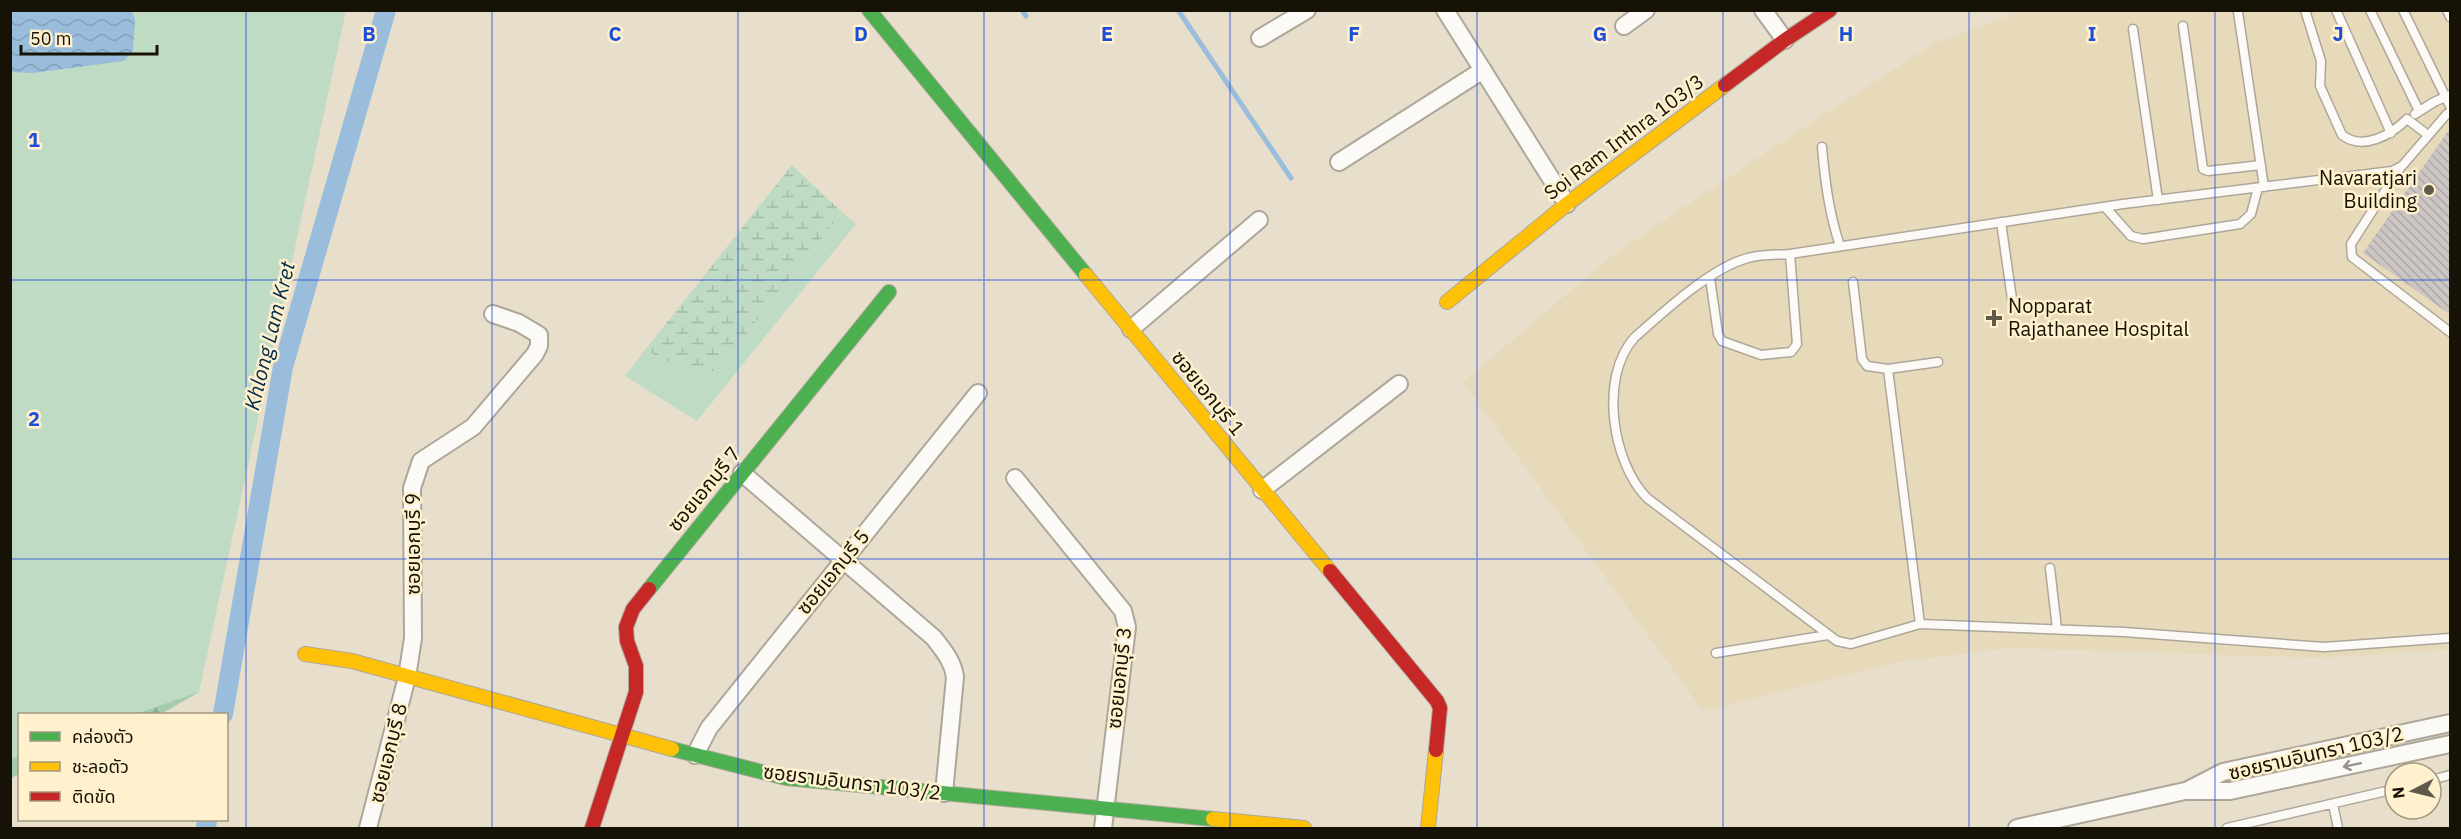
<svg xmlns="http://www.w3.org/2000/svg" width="2461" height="839" viewBox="0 0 2461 839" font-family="'IBM Plex Sans','Noto Sans Thai',sans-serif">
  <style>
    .built { fill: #e7dabb }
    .green { fill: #c0dbc3 }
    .forest { fill: url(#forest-firs) }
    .wetland { fill: url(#wetland-marsh) }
    .water { fill: url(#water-waves) }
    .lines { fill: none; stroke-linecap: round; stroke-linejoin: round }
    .stream { stroke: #99bddb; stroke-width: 5 }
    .canal { stroke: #99bddb; stroke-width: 20 }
    .building { fill: url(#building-back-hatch) }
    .lane-casing { stroke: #aea799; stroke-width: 11 }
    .street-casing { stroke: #aea799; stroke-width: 20 }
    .fast-casing { stroke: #aea799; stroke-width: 16 }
    .slow-casing { stroke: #aea799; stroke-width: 16 }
    .jam-casing { stroke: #aea799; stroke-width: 16 }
    .lane { stroke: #fbfaf7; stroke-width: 8 }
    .street { stroke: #fbfaf7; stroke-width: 16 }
    .fast { stroke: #4caf50; stroke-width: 14 }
    .slow { stroke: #ffc107; stroke-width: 14 }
    .jam { stroke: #c62828; stroke-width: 14 }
    .oneway { stroke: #94928b }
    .grid { fill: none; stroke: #1d4ed8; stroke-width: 1.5; stroke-opacity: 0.55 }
    .poi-dot { fill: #605a4b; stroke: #fff1ce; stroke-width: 2 }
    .labels { text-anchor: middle; stroke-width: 5; stroke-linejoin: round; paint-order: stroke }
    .street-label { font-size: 20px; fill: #171206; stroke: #fff1ce }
    .poi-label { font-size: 20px; fill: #171206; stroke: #fff1ce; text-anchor: end }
    .water-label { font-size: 21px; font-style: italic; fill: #012b4c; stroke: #fff1ce }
    .grid-label { font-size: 20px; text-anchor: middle; font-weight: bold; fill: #1d4ed8; stroke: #fff1ce; stroke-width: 5; stroke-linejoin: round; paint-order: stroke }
  </style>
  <defs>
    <pattern id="forest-firs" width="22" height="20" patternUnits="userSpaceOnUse" patternTransform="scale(1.5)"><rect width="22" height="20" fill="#a4cbae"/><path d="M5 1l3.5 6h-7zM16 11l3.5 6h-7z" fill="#8cad94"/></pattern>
    <pattern id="wetland-marsh" width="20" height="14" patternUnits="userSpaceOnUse" patternTransform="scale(1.5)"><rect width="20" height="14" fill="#c0dbc3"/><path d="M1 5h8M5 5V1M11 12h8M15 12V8" fill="none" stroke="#a4bba6"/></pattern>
    <pattern id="water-waves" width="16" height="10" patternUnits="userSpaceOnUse" patternTransform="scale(1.5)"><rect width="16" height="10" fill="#99bddb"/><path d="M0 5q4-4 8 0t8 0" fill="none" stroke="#83a1ba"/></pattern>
    <pattern id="building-back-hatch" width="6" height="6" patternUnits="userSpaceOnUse" patternTransform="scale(1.5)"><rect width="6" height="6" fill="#cbc5c3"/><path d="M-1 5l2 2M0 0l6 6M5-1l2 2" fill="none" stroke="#aea8a6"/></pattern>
  </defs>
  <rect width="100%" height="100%" fill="#e7dfcc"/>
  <path class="built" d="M 2022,11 L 2450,11 L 2450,650 L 2316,658 L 2009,648 L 1893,663 L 1703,711 L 1463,382 L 1614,254 L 1815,120 L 1935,43 Z"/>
  <path class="green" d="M 11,11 L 346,11 L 199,692 L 161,714 L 20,714 L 19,774 L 11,778 Z
    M 842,212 L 856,224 L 697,421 L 625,376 L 645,350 L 691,373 L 717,371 Z"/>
  <path class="forest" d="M 199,692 L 161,714 L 136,714 Z
    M 19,756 L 19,774 L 11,778 L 11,759 Z"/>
  <path class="wetland" d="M 792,165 L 842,212 L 717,371 L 691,373 L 645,350 Z"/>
  <path class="water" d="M 11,10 L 132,11 L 135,20 L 133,51 L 124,61 L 33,73 L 11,72 Z"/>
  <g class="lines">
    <path class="stream" d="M 1022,10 L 1026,16
      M 1178,10 L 1291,178"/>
    <path class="canal" d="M 223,714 L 283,367 L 386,10
      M 206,828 L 207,820"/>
  </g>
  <path class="building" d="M 2451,127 L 2451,315 L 2363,253 Z"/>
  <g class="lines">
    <defs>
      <path id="lane" d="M 2305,10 L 2321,61 L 2320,86 L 2342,135 C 2363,151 2391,135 2407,119 L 2428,135
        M 2336,10 L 2391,133
        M 2370,10 L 2419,111
        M 2403,10 L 2450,106
        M 2447,10 L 2450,17
        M 2238,12 L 2264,187
        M 2183,26 L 2203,169 L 2208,171 L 2261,165
        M 2133,29 L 2158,200
        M 2415,114 L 2434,102 L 2450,95
        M 1822,147 C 1825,181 1829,213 1840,246
        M 2400,168 L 2351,244 L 2352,257 L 2450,332
        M 2105,207 L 2131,236 L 2143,239 L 2240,224 L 2251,214 L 2258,188
        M 2001,222 L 2012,299
        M 1710,278 L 1718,334 L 1722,341 L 1761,355 L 1791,352 L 1797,344 L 1790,254
        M 1853,282 L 1862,359 L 1867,366 L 1888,369
        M 1938,362 L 1888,369 L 1920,624 L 2124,632 L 2324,647 L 2450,638
        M 2050,568 L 2057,629
        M 1920,624 L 1851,644 L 1837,641 L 1647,498 C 1612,462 1599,378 1634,338 C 1662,313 1712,267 1748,258 C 1761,254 1776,255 1790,254 L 2123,204 L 2392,171 L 2402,166 L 2446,115 L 2450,112
        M 1716,653 L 1828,635
        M 2431,780 L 2450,775
        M 2333,804 L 2338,828
        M 2227,828 L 2395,789"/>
      <path id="street" d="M 1445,10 L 1567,204
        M 1763,10 L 1785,40
        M 1624,26 L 1646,10
        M 1260,38 L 1307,10
        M 1339,162 L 1483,70
        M 1131,329 L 1259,220
        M 742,473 L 934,638 C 943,650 953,661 955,677 L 944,793
        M 1015,478 L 1123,611 L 1127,627 L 1103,828
        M 1262,490 L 1399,384
        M 695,755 L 709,728 L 978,393
        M 2188,790 L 2223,772 L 2450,723
        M 368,828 L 407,677 L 413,638 L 412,488 L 421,461 L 473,427 L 535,354 L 539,346 L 539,335 L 519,323 L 493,314
        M 2017,828 L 2185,791 L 2230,791 L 2450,744"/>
      <path id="fast" d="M 869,10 L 1086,275
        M 649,589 L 889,292
        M 672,749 L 786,778 L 1213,819"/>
      <path id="slow" d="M 1086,275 L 1330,571
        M 1447,302 L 1567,204 L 1725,85
        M 305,654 L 352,661 L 672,749
        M 1213,819 L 1304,828
        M 1428,828 L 1436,750"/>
      <path id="jam" d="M 1725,85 L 1785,40 L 1830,10
        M 1330,571 L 1437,701 L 1440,708 L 1436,750
        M 592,828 L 636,692 L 636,666 L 627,641 L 626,627 L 633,609 L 649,589"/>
    </defs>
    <use href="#lane" class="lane-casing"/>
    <use href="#street" class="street-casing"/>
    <use href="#fast" class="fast-casing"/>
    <use href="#slow" class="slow-casing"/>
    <use href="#jam" class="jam-casing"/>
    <use href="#lane" class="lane"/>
    <use href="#street" class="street"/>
    <use href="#fast" class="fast"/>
    <use href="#slow" class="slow"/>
    <use href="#jam" class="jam"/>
  </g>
  <defs><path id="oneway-shaft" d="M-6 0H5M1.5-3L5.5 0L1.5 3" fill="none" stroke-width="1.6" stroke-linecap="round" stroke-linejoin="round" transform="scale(1.5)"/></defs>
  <use class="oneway" href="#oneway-shaft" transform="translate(2352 765) rotate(168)"/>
  <path class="grid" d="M 246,10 L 246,828M 492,10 L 492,828M 738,10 L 738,828M 984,10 L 984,828M 1230,10 L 1230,828M 1477,10 L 1477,828M 1723,10 L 1723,828M 1969,10 L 1969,828M 2215,10 L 2215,828M 10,280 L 2450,280M 10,559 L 2450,559"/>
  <g class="poi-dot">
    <circle cx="2429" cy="190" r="6"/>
    <path d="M1991 309h6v6h6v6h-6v6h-6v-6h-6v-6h6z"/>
  </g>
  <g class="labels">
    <g class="street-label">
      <text transform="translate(1624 137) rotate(-37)" y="7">Soi Ram Inthra 103/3</text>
      <text transform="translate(1208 393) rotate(51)" y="7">ซอยเอกบุรี 1</text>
      <text transform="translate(704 489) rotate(-51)" y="7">ซอยเอกบุรี 7</text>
      <text transform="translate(413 544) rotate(-90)" y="7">ซอยเอกบุรี 9</text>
      <text transform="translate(833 572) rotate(-51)" y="7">ซอยเอกบุรี 5</text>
      <text transform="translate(1119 678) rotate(-84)" y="7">ซอยเอกบุรี 3</text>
      <text transform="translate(388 753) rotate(-76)" y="7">ซอยเอกบุรี 8</text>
      <text transform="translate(2316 753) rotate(-13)" y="7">ซอยรามอินทรา 103/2</text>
      <text transform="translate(852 782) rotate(7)" y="7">ซอยรามอินทรา 103/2</text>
    </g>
    <g class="poi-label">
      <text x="2417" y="185">Navaratjari<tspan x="2417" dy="23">Building</tspan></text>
      <text x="2008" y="313" text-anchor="start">Nopparat<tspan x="2008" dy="23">Rajathanee Hospital</tspan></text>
    </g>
    <g class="water-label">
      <text transform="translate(270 336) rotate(-76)" y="7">Khlong Lam Kret</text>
    </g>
  </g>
  <g class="grid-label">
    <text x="369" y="41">B</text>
    <text x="615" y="41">C</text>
    <text x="861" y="41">D</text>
    <text x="1107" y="41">E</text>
    <text x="1354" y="41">F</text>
    <text x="1600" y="41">G</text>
    <text x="1846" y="41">H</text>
    <text x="2092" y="41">I</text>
    <text x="2338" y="41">J</text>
    <text x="34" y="147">1</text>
    <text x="34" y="426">2</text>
  </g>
  <rect width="2461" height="839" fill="none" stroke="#171206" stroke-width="24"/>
  <rect x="18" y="713" width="210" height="108" fill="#fff1ce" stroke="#a2987e" stroke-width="1.5"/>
  <rect x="30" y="732" width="30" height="9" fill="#4caf50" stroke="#a2987e" stroke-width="1.5"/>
  <text x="72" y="743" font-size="18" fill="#171206">คล่องตัว</text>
  <rect x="30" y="762" width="30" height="9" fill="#ffc107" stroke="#a2987e" stroke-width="1.5"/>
  <text x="72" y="773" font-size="18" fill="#171206">ชะลอตัว</text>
  <rect x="30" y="792" width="30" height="9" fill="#c62828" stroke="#a2987e" stroke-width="1.5"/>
  <text x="72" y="803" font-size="18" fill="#171206">ติดขัด</text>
  <g transform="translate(2413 791) rotate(263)"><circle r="28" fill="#fff1ce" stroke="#a2987e" stroke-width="1.5"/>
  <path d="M0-4.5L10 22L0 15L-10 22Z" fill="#605a4b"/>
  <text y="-9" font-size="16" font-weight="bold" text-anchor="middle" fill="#171206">N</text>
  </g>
  <path d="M21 45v9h136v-9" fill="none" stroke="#171206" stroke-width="3"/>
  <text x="30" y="45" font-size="18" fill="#171206" stroke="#fff1ce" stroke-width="4.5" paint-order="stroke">50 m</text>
</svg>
